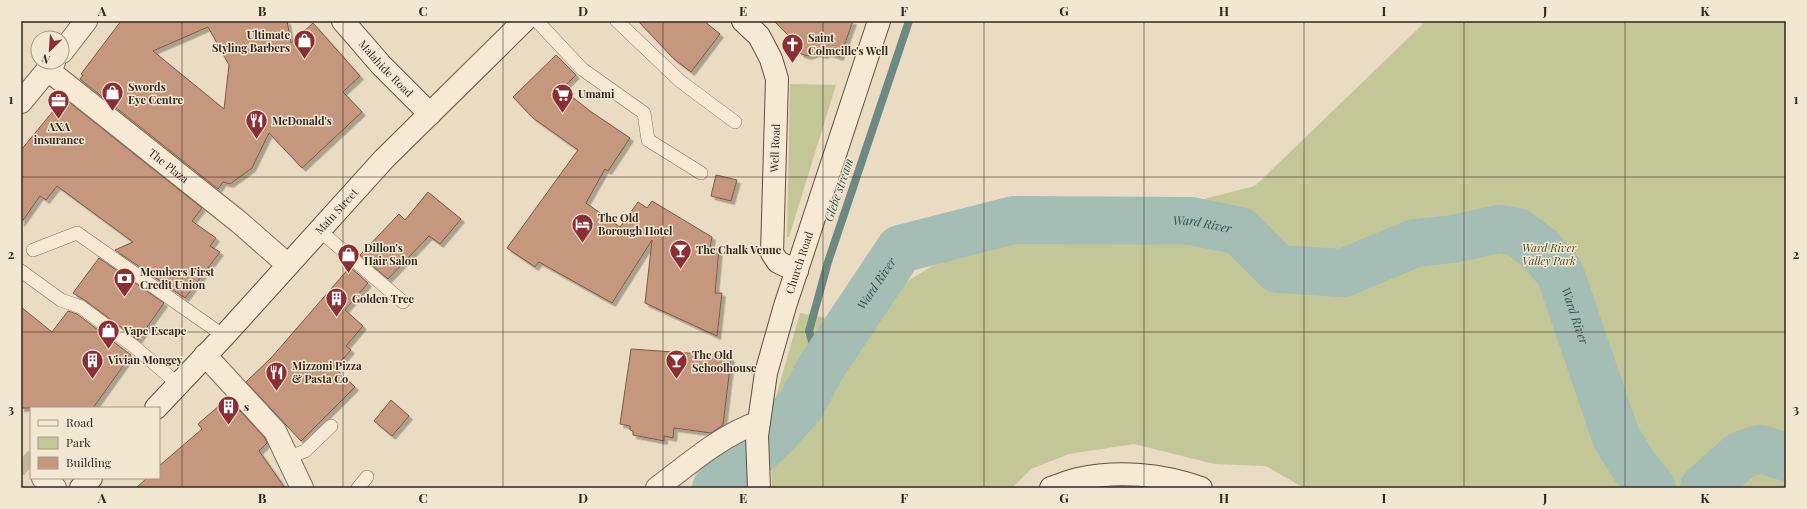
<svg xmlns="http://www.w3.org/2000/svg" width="1807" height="509" viewBox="0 0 1807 509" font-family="'Playfair Display',serif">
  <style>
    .green { fill: #c3c797 }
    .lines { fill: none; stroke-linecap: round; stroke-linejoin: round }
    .stream { stroke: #6c8a81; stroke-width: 8 }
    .river { stroke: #a4bdb5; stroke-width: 48 }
    .building { fill: #c5977b; stroke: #7f5842; fill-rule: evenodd; filter: url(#shadow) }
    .street-tunnel { stroke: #c5b8a1; stroke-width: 22; stroke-dasharray: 22 11; stroke-linecap: butt }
    .lane-casing { stroke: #826e5b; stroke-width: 14 }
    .street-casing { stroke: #826e5b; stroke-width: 24 }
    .secondary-casing { stroke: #644f3e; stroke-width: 24 }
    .lane { stroke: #f6ead4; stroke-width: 13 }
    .street { stroke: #f6ead4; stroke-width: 22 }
    .secondary { stroke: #f6ead4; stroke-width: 22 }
    .grid { fill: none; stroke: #33271e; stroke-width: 1; stroke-opacity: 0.55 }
    .labels { text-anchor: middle; stroke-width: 3; stroke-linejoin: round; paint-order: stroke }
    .poi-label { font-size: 11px; font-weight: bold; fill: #33271e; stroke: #f2e7d1; text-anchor: start }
    .street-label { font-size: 11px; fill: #33271e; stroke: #f2e7d1 }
    .park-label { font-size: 11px; font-style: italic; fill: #464e26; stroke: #f2e7d1 }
    .water-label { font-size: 12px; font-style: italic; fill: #2e524e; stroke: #f2e7d1 }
    .neatline { fill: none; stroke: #33271e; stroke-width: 1.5 }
    .grid-label { font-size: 13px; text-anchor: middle; font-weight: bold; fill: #33271e }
  </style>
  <defs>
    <filter id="shadow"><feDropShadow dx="3.5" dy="3.5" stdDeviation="0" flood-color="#0004"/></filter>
  </defs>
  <rect width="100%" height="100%" fill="#eadcc2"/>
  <path class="green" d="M 1426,21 L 1786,21 L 1786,488 L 1304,488 L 1266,466 L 1214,464 L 1134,444 L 1069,454 L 1031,469 L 1012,488 L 772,488 L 770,432 L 773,407 L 800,313 L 831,319 L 871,333 L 898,287 L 945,258 L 991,243 L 1116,237 L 1154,202 L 1180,205 L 1255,186 Z
    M 790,84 L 836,85 L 789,237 L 787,237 Z"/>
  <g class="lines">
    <path class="stream" d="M 820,369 L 809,331 L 828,262 L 909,21"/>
    <g class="river">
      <path id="s1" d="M 716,488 L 775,434 L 801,405 L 820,369 L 900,249 L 1014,220 L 1191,221 L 1240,231 L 1278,269 L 1343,273 L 1415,243 L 1453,239 L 1499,229 L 1517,232 L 1540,249 L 1560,273 L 1616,437 L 1634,466 L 1652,488"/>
      <path d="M 1704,488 L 1741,455 L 1760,449 L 1786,457"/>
    </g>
  </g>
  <path class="building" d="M 121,21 L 287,21 L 291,43 L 313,23 L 360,76 L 343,92 L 362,112 L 302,168 L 269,133 L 252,168 L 230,184 L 223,182 L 218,189 L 80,79 L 83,75 L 81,74 ZM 208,27 L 229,65 L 224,109 L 153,51 Z
    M 638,21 L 704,21 L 720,34 L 691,72 L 674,59 Z
    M 774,21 L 853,21 L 840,57 L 828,53 L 823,55 L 817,53 L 808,56 L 801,54 L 798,50 L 796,43 Z
    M 556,55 L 576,75 L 562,89 L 590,111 L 630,138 L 608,171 L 605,169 L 586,203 L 620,227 L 638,202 L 647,208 L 652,201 L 712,237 L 710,248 L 719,249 L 715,293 L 722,293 L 717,336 L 645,303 L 652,240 L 612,303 L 539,262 L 535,267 L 507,248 L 578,150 L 533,118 L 513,97 Z
    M 64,98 L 202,208 L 192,221 L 216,238 L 210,246 L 220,252 L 185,298 L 115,250 L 133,242 L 57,186 L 46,200 L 40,196 L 21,223 L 21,150 Z
    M 716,175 L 737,180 L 731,201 L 711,196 Z
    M 428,192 L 461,219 L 440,244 L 429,236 L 388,279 L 360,255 L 399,214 L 405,220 Z
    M 99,258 L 164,303 L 138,340 L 86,301 L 73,293 Z
    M 350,267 L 368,283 L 345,310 L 363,326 L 346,346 L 351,350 L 335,368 L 355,387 L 301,441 L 246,382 L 271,358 Z
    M 21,307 L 52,332 L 68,311 L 77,314 L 131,355 L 93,408 L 21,408 Z
    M 631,349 L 730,356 L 731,359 L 723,425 L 711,433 L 674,428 L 673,438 L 664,436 L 664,441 L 633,435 L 633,431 L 630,430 L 630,426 L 620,424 Z
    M 228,398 L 265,438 L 267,443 L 259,451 L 285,488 L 136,488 L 147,478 L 159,478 L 159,466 L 202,429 L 198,424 Z
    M 391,400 L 409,416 L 392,436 L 374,421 Z"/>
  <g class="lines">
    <path class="street-tunnel" d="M 21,459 L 31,467"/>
    <defs>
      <path id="lane" d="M 537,21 L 582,69 L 644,113 L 648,140 L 701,173
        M 617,21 L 680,81 L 735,122
        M 319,230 L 403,302
        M 33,250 L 77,233 L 224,336
        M 21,271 L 61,300 L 81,307 L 136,348 L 178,384
        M 287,458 L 305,451 L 331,426
        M 358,488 L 367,477"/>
      <g id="street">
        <path d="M 62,52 L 86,21"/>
        <path id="s2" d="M 48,70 L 239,222 L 288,265"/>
        <path d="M 21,102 L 54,62"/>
        <path d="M 205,355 L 275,431 L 302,488"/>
        <path d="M 43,478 L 55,488"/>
        <path d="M 657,488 C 689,464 720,436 759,422"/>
      </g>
      <g id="secondary">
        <path id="s3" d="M 343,21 L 381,65 L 430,114"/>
        <path d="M 743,21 L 759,36 L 771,59 L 777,79 L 772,253 L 778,262 L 797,271"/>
        <path id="s4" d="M 156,408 L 224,336 L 384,159 L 524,21"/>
        <path d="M 81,488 L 91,478"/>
        <path id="s5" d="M 759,488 L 757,436 L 766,373 L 785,306 L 879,21"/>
        <path d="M 1051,488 C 1060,485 1069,481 1078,479 C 1118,470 1162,474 1201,488"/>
      </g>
    </defs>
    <use href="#lane" class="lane-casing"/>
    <use href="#street" class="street-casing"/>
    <use href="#secondary" class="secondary-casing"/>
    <use href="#lane" class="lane"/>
    <use href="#street" class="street"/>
    <use href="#secondary" class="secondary"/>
  </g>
  <path class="grid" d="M 182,21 L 182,488M 343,21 L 343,488M 503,21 L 503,488M 663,21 L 663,488M 823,21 L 823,488M 984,21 L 984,488M 1144,21 L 1144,488M 1304,21 L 1304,488M 1464,21 L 1464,488M 1625,21 L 1625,488M 21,177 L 1786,177M 21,332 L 1786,332"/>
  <defs>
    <symbol id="shop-pin" viewBox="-11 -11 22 30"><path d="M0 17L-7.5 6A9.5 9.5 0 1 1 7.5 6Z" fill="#8c2f34" stroke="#f2e7d1"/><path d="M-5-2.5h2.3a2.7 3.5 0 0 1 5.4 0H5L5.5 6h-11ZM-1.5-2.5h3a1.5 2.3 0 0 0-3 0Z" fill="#fff"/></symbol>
    <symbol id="church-pin" viewBox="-11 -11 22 30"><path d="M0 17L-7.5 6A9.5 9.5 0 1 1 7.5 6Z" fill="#8c2f34" stroke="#f2e7d1"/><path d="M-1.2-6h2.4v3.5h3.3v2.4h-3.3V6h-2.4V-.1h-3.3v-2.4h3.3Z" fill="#fff"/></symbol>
    <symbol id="supermarket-pin" viewBox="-11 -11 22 30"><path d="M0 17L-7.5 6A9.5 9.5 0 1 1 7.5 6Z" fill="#8c2f34" stroke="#f2e7d1"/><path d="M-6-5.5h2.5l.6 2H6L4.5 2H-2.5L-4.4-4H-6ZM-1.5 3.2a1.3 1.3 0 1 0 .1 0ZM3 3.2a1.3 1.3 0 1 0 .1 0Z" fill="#fff"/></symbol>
    <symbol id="office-pin" viewBox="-11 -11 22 30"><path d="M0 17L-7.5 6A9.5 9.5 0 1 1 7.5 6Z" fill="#8c2f34" stroke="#f2e7d1"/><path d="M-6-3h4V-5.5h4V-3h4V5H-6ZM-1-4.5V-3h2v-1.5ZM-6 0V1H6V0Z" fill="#fff"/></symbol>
    <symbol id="restaurant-pin" viewBox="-11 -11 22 30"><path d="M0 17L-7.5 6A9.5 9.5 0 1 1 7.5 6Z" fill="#8c2f34" stroke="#f2e7d1"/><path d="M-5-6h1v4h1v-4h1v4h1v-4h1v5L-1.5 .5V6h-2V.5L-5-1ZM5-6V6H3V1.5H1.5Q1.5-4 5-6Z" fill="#fff"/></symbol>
    <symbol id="hotel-pin" viewBox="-11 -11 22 30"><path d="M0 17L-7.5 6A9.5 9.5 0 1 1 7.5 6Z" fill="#8c2f34" stroke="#f2e7d1"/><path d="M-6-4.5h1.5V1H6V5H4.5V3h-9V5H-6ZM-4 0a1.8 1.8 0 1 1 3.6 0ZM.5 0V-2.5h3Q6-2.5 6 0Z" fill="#fff"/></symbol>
    <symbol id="bar-pin" viewBox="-11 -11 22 30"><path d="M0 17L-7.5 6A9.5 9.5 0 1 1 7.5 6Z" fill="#8c2f34" stroke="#f2e7d1"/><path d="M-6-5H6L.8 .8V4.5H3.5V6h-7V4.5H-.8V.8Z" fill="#fff"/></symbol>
    <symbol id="bank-pin" viewBox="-11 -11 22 30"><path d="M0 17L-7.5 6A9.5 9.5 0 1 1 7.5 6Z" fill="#8c2f34" stroke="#f2e7d1"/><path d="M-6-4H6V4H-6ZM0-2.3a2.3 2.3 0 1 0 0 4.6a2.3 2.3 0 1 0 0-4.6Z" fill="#fff"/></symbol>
    <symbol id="building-pin" viewBox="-11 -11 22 30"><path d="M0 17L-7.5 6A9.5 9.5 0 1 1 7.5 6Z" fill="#8c2f34" stroke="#f2e7d1"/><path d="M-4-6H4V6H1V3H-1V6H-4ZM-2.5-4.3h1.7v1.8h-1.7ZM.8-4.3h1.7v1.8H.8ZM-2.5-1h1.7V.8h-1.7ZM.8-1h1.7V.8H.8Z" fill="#fff"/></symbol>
  </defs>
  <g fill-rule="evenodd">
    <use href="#shop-pin" x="292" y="28" width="25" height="34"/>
    <use href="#church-pin" x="780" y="32" width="25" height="34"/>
    <use href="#shop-pin" x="100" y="80" width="25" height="34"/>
    <use href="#supermarket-pin" x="550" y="82" width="25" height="34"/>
    <use href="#office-pin" x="46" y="88" width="25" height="34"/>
    <use href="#restaurant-pin" x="244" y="108" width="25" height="34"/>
    <use href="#hotel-pin" x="570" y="212" width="25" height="34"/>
    <use href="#bar-pin" x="668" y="238" width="25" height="34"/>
    <use href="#shop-pin" x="336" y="242" width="25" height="34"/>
    <use href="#bank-pin" x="112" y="266" width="25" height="34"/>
    <use href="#building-pin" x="324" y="286" width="25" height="34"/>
    <use href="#shop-pin" x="96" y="318" width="25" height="34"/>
    <use href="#building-pin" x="80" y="348" width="25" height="34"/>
    <use href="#bar-pin" x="664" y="348" width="25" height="34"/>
    <use href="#restaurant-pin" x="264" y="360" width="25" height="34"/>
    <use href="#building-pin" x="216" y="394" width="25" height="34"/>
  </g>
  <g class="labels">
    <g class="poi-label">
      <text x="290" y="39" text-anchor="end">Ultimate<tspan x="290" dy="13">Styling Barbers</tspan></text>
      <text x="808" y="42">Saint<tspan x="808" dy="13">Colmcille's Well</tspan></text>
      <text x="128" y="91">Swords<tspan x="128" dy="13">Eye Centre</tspan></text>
      <text x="578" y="98">Umami</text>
      <text x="272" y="125">McDonald's</text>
      <text x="59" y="131" text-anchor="middle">AXA<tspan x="59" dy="13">insurance</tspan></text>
      <text x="598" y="222">The Old<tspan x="598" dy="13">Borough Hotel</tspan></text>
      <text x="364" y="252">Dillon's<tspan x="364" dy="13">Hair Salon</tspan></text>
      <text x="696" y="254">The Chalk Venue</text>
      <text x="140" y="276">Members First<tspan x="140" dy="13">Credit Union</tspan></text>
      <text x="352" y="303">Golden Tree</text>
      <text x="124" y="335">Vape Escape</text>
      <text x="692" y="359">The Old<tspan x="692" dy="13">Schoolhouse</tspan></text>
      <text x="108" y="364">Vivian Mongey</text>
      <text x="292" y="370">Mizzoni Pizza<tspan x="292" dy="13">&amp; Pasta Co</tspan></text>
      <text x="244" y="411">s</text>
    </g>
    <g class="street-label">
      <text dy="4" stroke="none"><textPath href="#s3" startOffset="64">Malahide Road</textPath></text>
      <text transform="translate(775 148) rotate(-88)" y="4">Well Road</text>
      <text dy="4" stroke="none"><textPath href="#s2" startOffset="154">The Plaza</textPath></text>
      <text dy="4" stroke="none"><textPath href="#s4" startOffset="267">Main Street</textPath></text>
      <text dy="4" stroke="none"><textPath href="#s5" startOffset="231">Church Road</textPath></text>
    </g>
    <g class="park-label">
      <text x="1549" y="252">Ward River<tspan x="1549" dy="13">Valley Park</tspan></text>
    </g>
    <g class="water-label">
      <text transform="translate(839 190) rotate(-71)" y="4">Glebe stream</text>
      <text dy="4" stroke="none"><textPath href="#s1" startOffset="610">Ward River</textPath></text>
      <text dy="4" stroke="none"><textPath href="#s1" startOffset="262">Ward River</textPath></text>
      <text dy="4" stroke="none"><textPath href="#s1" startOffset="1054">Ward River</textPath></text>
    </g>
  </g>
  <rect width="1807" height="509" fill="none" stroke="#f2e7d1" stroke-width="44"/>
  <rect x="30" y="407" width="130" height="72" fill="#f2e7d1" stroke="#a69a89"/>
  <rect x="38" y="420" width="20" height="6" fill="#f6ead4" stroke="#a69a89"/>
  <text x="66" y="427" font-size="12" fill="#33271e">Road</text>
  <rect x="38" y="437" width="20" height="12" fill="#c3c797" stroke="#a69a89"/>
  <text x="66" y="447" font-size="12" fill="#33271e">Park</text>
  <rect x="38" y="457" width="20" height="12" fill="#c5977b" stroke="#a69a89"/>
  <text x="66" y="467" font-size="12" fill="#33271e">Building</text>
  <g transform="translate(50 50) rotate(205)"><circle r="19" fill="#f2e7d1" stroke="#a69a89"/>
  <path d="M0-3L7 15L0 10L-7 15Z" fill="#8c2f34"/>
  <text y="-6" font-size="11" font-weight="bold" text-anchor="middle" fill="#33271e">N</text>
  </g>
  <rect x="22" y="22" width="1763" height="465" class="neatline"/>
  <g class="grid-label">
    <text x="102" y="16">A</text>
    <text x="262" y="16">B</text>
    <text x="423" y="16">C</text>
    <text x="583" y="16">D</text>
    <text x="743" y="16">E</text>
    <text x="904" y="16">F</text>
    <text x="1064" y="16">G</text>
    <text x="1224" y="16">H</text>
    <text x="1384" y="16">I</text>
    <text x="1545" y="16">J</text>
    <text x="1705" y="16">K</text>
    <text x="11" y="104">1</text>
    <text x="1796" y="104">1</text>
    <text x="11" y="259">2</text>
    <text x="1796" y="259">2</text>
    <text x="11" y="414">3</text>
    <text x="1796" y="414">3</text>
    <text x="102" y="503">A</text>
    <text x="262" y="503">B</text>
    <text x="423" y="503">C</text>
    <text x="583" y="503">D</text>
    <text x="743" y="503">E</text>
    <text x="904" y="503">F</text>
    <text x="1064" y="503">G</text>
    <text x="1224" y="503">H</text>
    <text x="1384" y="503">I</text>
    <text x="1545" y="503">J</text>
    <text x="1705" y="503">K</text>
  </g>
</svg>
